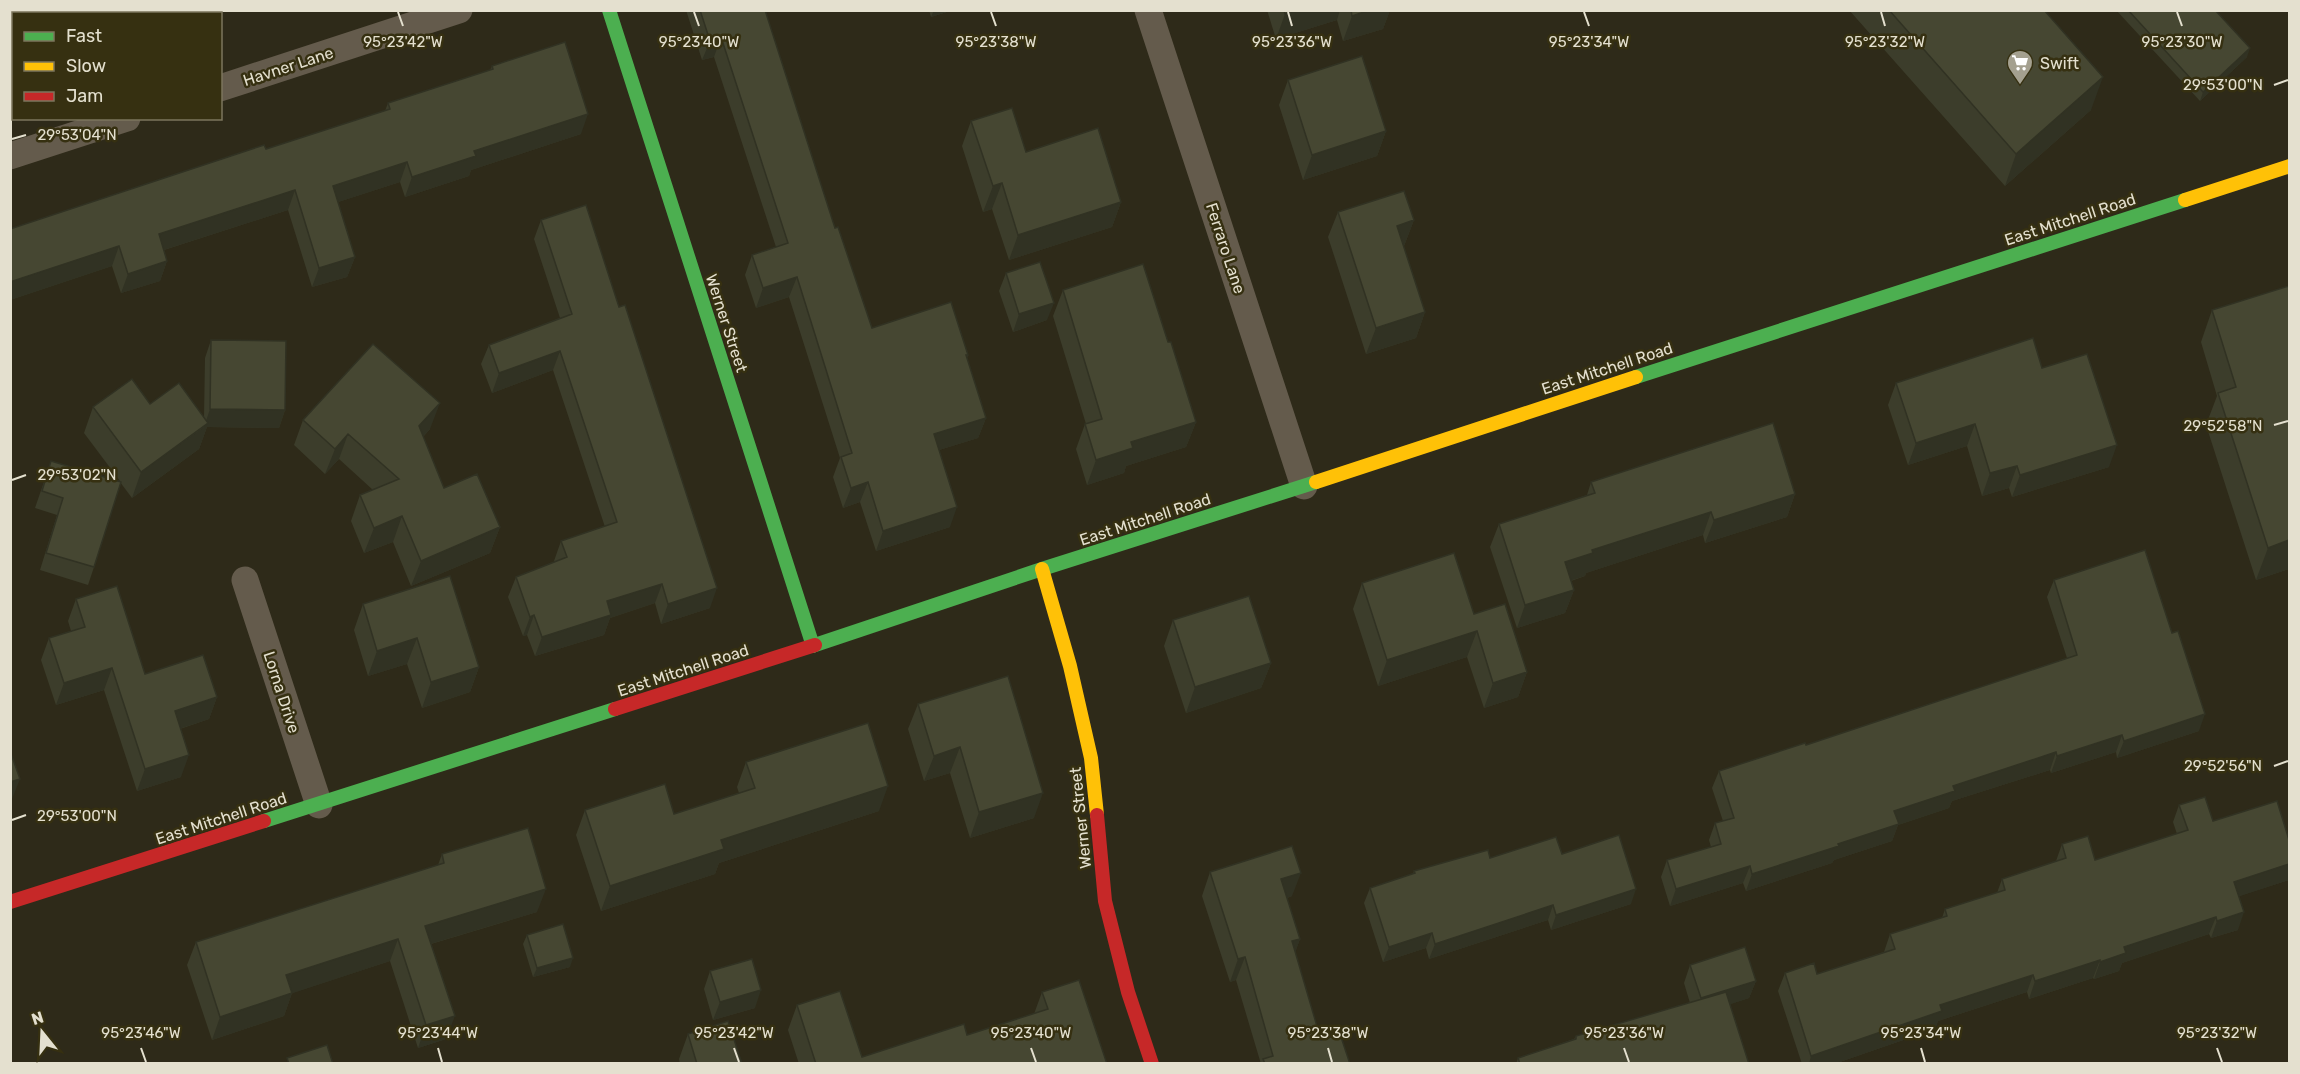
<svg xmlns="http://www.w3.org/2000/svg" width="2300" height="1074" viewBox="0 0 2300 1074" font-family="Rubik,sans-serif">
  <style>
    .lines { fill: none; stroke-linecap: round; stroke-linejoin: round }
    .street { stroke: #645b4c; stroke-width: 27 }
    .fast { stroke: #4caf50; stroke-width: 14 }
    .slow { stroke: #ffc107; stroke-width: 14 }
    .jam { stroke: #c62828; stroke-width: 14 }
    .wall { fill: #3c3d2b }
    .shaded-wall { fill: #313223 }
    .building { fill: #464732; stroke: #313223; stroke-width: 1.5 }
    .ticks { fill: none; stroke: #e4e0cf; stroke-width: 2 }
    .labels { text-anchor: middle; stroke-width: 5; stroke-linejoin: round; paint-order: stroke }
    .poi-label { font-size: 16px; fill: #e4e0cf; stroke: #363011; text-anchor: start }
    .street-label { font-size: 16px; fill: #e4e0cf; stroke: #363011 }
    .ticks-label { font-size: 15px; text-anchor: middle; fill: #e4e0cf; stroke: #363011; stroke-width: 5; stroke-linejoin: round; paint-order: stroke }
  </style>
  <rect width="100%" height="100%" fill="#2e2a19"/>
  <g class="lines">
    <path class="street" d="M 1148,10 L 1304,486
      M 220,88 L 459,10
      M 10,156 L 127,118
      M 245,580 L 319,805"/>
    <path class="fast" d="M 609,10 L 813,646
      M 1636,377 L 2185,200
      M 815,645 L 1042,569 L 1316,482
      M 264,821 L 615,709"/>
    <path class="slow" d="M 2185,200 L 2290,166
      M 1316,482 L 1636,377
      M 1042,569 L 1070,666 L 1091,758 L 1097,815"/>
    <path class="jam" d="M 615,709 L 815,645
      M 1097,815 L 1105,901 L 1128,992 L 1152,1064
      M 10,902 L 264,821"/>
  </g>
  <path class="wall" d="M 686,10 L 765,10 L 835,228 L 872,328 L 968,355 L 967,358 L 986,418 L 978,438 L 939,450 L 950,527 L 876,551 L 860,502 L 843,508 L 833,477 L 840,458 L 789,297 L 756,308 L 745,275 L 752,255 L 776,247 L 714,57 L 702,60 Z
    M 929,10 L 953,10 L 931,17 Z
    M 1267,10 L 1390,10 L 1383,29 L 1343,41 L 1337,20 L 1276,39 Z
    M 1849,10 L 2044,10 L 2091,110 L 2005,186 Z
    M 2116,10 L 2215,10 L 2247,57 L 2200,101 Z
    M 492,66 L 581,134 L 471,170 L 469,176 L 405,197 L 400,182 L 338,202 L 355,257 L 347,277 L 312,287 L 288,210 L 164,250 L 167,261 L 160,281 L 121,293 L 112,266 L 10,300 L 266,149 L 385,111 L 388,103 L 490,70 Z
    M 1288,80 L 1386,131 L 1377,156 L 1303,180 L 1279,105 Z
    M 971,121 L 1026,152 L 1121,202 L 1112,227 L 1009,260 L 992,209 L 983,212 L 962,146 Z
    M 1338,212 L 1414,220 L 1404,246 L 1403,246 L 1425,312 L 1416,338 L 1366,354 L 1328,237 Z
    M 541,220 L 710,608 L 661,624 L 655,603 L 610,618 L 604,635 L 535,656 L 527,635 L 523,636 L 508,597 L 516,577 L 555,562 L 554,561 L 561,541 L 605,527 L 553,370 L 492,393 L 481,364 L 489,345 L 560,318 L 534,239 Z
    M 1006,273 L 1047,320 L 1013,332 L 999,291 Z
    M 2289,286 L 2289,569 L 2256,580 L 2206,425 L 2217,396 L 2201,342 L 2212,310 Z
    M 1063,290 L 1168,342 L 1196,422 L 1186,447 L 1126,466 L 1124,473 L 1087,485 L 1076,449 L 1085,424 L 1086,424 L 1053,316 Z
    M 211,340 L 285,410 L 279,428 L 207,427 L 199,449 L 132,498 L 120,482 L 94,567 L 88,585 L 40,570 L 57,515 L 35,508 L 51,461 L 120,481 L 84,433 L 93,407 L 150,404 L 204,417 L 205,358 Z
    M 2042,368 L 2109,467 L 2012,497 L 2009,488 L 1982,496 L 1967,446 L 1908,465 L 1888,405 L 1896,383 Z
    M 303,420 L 430,429 L 423,437 L 444,488 L 500,527 L 490,553 L 411,586 L 393,542 L 364,553 L 351,521 L 360,495 L 373,490 L 339,459 L 325,474 L 294,445 Z
    M 1591,482 L 1795,494 L 1787,517 L 1705,543 L 1703,535 L 1586,573 L 1585,576 L 1571,581 L 1574,590 L 1565,613 L 1517,628 L 1490,547 L 1499,524 L 1587,495 Z
    M 2054,580 L 2199,731 L 2117,758 L 2116,752 L 2051,773 L 2050,770 L 1952,801 L 1949,808 L 1898,825 L 1892,841 L 1834,860 L 1832,863 L 1746,891 L 1743,883 L 1670,906 L 1661,877 L 1667,860 L 1711,847 L 1709,840 L 1715,823 L 1723,821 L 1712,788 L 1719,771 L 1806,745 L 2067,658 L 2047,597 Z
    M 1362,583 L 1474,614 L 1527,672 L 1518,697 L 1484,708 L 1467,657 L 1378,686 L 1353,609 Z
    M 76,599 L 145,674 L 217,697 L 209,719 L 180,729 L 181,777 L 137,791 L 104,690 L 56,705 L 41,660 L 49,638 L 71,631 L 68,621 Z
    M 363,604 L 479,667 L 470,692 L 422,708 L 407,664 L 368,676 L 354,630 Z
    M 1173,620 L 1271,663 L 1261,688 L 1186,713 L 1164,646 Z
    M 918,704 L 1034,818 L 970,838 L 950,773 L 924,781 L 908,729 Z
    M 746,762 L 879,811 L 719,863 L 715,874 L 601,911 L 576,835 L 585,810 L 674,814 L 739,793 L 737,787 Z
    M 2179,805 L 2213,821 L 2289,880 L 2239,896 L 2238,930 L 2211,938 L 2209,934 L 2122,963 L 2119,971 L 2094,979 L 2093,978 L 2029,999 L 2027,992 L 1938,1021 L 1935,1029 L 1834,1064 L 1802,1064 L 1778,991 L 1785,973 L 1817,974 L 1884,952 L 1890,934 L 1942,918 L 1945,909 L 1997,893 L 2002,879 L 2056,861 L 2062,844 L 2095,860 L 2177,834 L 2173,822 Z
    M 442,854 L 537,912 L 431,944 L 446,1039 L 418,1048 L 390,961 L 292,993 L 284,1016 L 212,1040 L 187,965 L 196,942 L 438,865 Z
    M 1562,854 L 1631,904 L 1551,930 L 1548,920 L 1429,959 L 1426,948 L 1383,962 L 1364,903 L 1370,888 L 1413,874 L 1414,871 L 1490,858 Z
    M 1210,872 L 1292,896 L 1287,898 L 1300,939 L 1295,952 L 1321,1040 L 1350,1064 L 1261,1064 L 1236,980 L 1230,982 L 1202,896 Z
    M 527,935 L 570,967 L 533,977 L 523,944 Z
    M 1690,965 L 1756,981 L 1749,998 L 1730,1004 L 1749,1064 L 1516,1064 L 1518,1058 L 1574,1039 L 1576,1036 L 1690,1003 L 1684,983 Z
    M 710,971 L 755,1008 L 713,1020 L 704,989 Z
    M 1042,992 L 1107,1064 L 799,1064 L 788,1030 L 797,1005 L 862,1057 L 967,1035 L 1034,1014 Z
    M 688,1034 L 742,1064 L 680,1064 L 679,1059 Z"/>
  <path class="shaded-wall" d="M 108,10 L 164,10 L 155,14 L 99,14 Z
    M 934,10 L 953,10 L 931,17 Z
    M 1295,10 L 1340,10 L 1337,20 L 1276,39 L 1285,14 Z
    M 1370,10 L 1390,10 L 1383,29 L 1343,41 L 1352,16 Z
    M 721,37 L 714,57 L 702,60 L 710,41 Z
    M 14,46 L 14,64 L 10,65 L 10,47 Z
    M 2250,48 L 2247,57 L 2200,101 L 2203,92 Z
    M 2103,77 L 2091,110 L 2005,186 L 2016,154 Z
    M 588,114 L 581,134 L 471,170 L 469,176 L 405,197 L 412,177 L 474,151 Z
    M 1386,131 L 1377,156 L 1303,180 L 1312,155 Z
    M 407,162 L 400,182 L 326,206 L 333,186 Z
    M 1002,183 L 992,209 L 983,212 L 993,186 Z
    M 295,190 L 288,210 L 151,254 L 159,234 Z
    M 1121,202 L 1112,227 L 1009,260 L 1018,235 Z
    M 1414,220 L 1404,246 L 1387,251 L 1397,226 Z
    M 119,246 L 112,266 L 10,300 L 10,282 Z
    M 355,257 L 347,277 L 312,287 L 319,268 Z
    M 167,261 L 160,281 L 121,293 L 128,274 Z
    M 797,277 L 789,297 L 756,308 L 763,288 Z
    M 1054,303 L 1047,320 L 1013,332 L 1019,314 Z
    M 1425,312 L 1416,338 L 1366,354 L 1376,328 Z
    M 560,351 L 553,370 L 492,393 L 499,373 Z
    M 440,403 L 430,429 L 410,451 L 419,426 Z
    M 210,409 L 285,410 L 279,428 L 207,427 L 199,449 L 132,498 L 141,472 L 204,427 Z
    M 986,418 L 978,438 L 926,454 L 934,434 Z
    M 1196,422 L 1186,447 L 1126,466 L 1124,473 L 1087,485 L 1096,460 L 1131,442 Z
    M 1975,424 L 1967,446 L 1908,465 L 1916,443 Z
    M 348,434 L 339,459 L 325,474 L 335,449 Z
    M 2117,445 L 2109,467 L 2012,497 L 2020,475 Z
    M 2017,466 L 2009,488 L 1982,496 L 1990,473 Z
    M 868,482 L 860,502 L 843,508 L 851,488 Z
    M 1795,494 L 1787,517 L 1705,543 L 1714,520 Z
    M 957,507 L 950,527 L 876,551 L 883,531 Z
    M 1711,512 L 1703,535 L 1586,573 L 1585,576 L 1556,585 L 1565,562 L 1592,550 Z
    M 402,516 L 393,542 L 364,553 L 374,528 Z
    M 500,527 L 490,553 L 411,586 L 421,561 Z
    M 2289,540 L 2289,569 L 2256,580 L 2268,548 Z
    M 662,584 L 655,603 L 610,618 L 604,635 L 535,656 L 542,637 L 607,601 Z
    M 717,588 L 710,608 L 661,624 L 668,604 Z
    M 1574,590 L 1565,613 L 1517,628 L 1525,605 Z
    M 534,615 L 527,635 L 523,636 L 530,617 Z
    M 1477,631 L 1467,657 L 1378,686 L 1387,660 Z
    M 417,638 L 407,664 L 368,676 L 377,651 Z
    M 1271,663 L 1261,688 L 1186,713 L 1195,687 Z
    M 479,667 L 470,692 L 422,708 L 431,682 Z
    M 112,668 L 104,690 L 56,705 L 64,683 Z
    M 1527,672 L 1518,697 L 1484,708 L 1493,683 Z
    M 217,697 L 209,719 L 167,733 L 175,711 Z
    M 2205,714 L 2199,731 L 2117,758 L 2124,741 Z
    M 2122,735 L 2116,752 L 2051,773 L 2057,756 Z
    M 960,747 L 950,773 L 924,781 L 934,756 Z
    M 2056,752 L 2050,770 L 1952,801 L 1949,808 L 1898,825 L 1892,841 L 1834,860 L 1832,863 L 1746,891 L 1752,874 L 1838,844 L 1894,811 L 1953,786 Z
    M 189,755 L 181,777 L 137,791 L 145,769 Z
    M 20,779 L 10,804 L 10,782 Z
    M 888,786 L 879,811 L 719,863 L 715,874 L 601,911 L 610,886 L 721,840 Z
    M 1043,793 L 1034,818 L 970,838 L 979,812 Z
    M 2289,864 L 2289,880 L 2228,900 L 2234,882 Z
    M 1750,866 L 1743,883 L 1670,906 L 1676,889 Z
    M 1301,873 L 1292,896 L 1272,903 L 1281,879 Z
    M 546,889 L 537,912 L 417,948 L 425,926 Z
    M 1636,889 L 1631,904 L 1551,930 L 1556,915 Z
    M 1553,905 L 1548,920 L 1429,959 L 1435,944 Z
    M 2244,912 L 2238,930 L 2211,938 L 2217,921 Z
    M 2216,917 L 2209,934 L 2122,963 L 2119,971 L 2094,979 L 2100,962 L 2124,947 Z
    M 1432,933 L 1426,948 L 1383,962 L 1389,947 Z
    M 398,939 L 390,961 L 278,998 L 286,975 Z
    M 1300,939 L 1292,962 L 1292,941 Z
    M 1245,957 L 1236,980 L 1230,982 L 1238,959 Z
    M 573,958 L 570,967 L 533,977 L 537,968 Z
    M 2100,960 L 2093,978 L 2029,999 L 2035,981 Z
    M 2033,975 L 2027,992 L 1938,1021 L 1935,1029 L 1834,1064 L 1809,1064 L 1811,1056 L 1940,1005 Z
    M 1756,981 L 1749,998 L 1695,1016 L 1701,998 Z
    M 761,990 L 755,1008 L 713,1020 L 720,1002 Z
    M 292,993 L 284,1016 L 212,1040 L 220,1017 Z
    M 455,1016 L 446,1039 L 418,1048 L 426,1025 Z"/>
  <path class="building" d="M 10,10 L 108,10 L 99,14 L 14,14 L 14,46 L 10,47 Z
    M 700,10 L 765,10 L 835,228 L 838,227 L 872,328 L 951,302 L 968,355 L 966,355 L 986,418 L 934,434 L 957,507 L 883,531 L 868,482 L 851,488 L 841,457 L 852,453 L 797,277 L 763,288 L 752,255 L 788,243 L 721,37 L 710,41 Z
    M 1284,10 L 1295,10 L 1285,14 Z
    M 1351,10 L 1370,10 L 1352,16 Z
    M 1889,10 L 2044,10 L 2103,77 L 2016,154 Z
    M 2128,10 L 2215,10 L 2250,48 L 2203,92 Z
    M 565,42 L 588,114 L 474,151 L 476,156 L 412,177 L 407,162 L 333,186 L 355,257 L 319,268 L 295,190 L 159,234 L 167,261 L 128,274 L 119,246 L 10,282 L 10,229 L 264,145 L 266,149 L 390,109 L 388,103 L 493,69 L 492,66 Z
    M 1362,56 L 1386,131 L 1312,155 L 1288,80 Z
    M 1012,108 L 1026,152 L 1098,128 L 1121,202 L 1018,235 L 1002,183 L 993,186 L 971,121 Z
    M 1404,191 L 1414,220 L 1397,226 L 1425,312 L 1376,328 L 1338,212 Z
    M 586,205 L 619,307 L 625,305 L 717,588 L 668,604 L 662,584 L 607,601 L 611,615 L 542,637 L 534,615 L 530,617 L 516,577 L 567,557 L 561,541 L 617,522 L 560,351 L 499,373 L 489,345 L 572,314 L 541,220 Z
    M 1040,262 L 1054,303 L 1019,314 L 1006,273 Z
    M 1143,264 L 1168,342 L 1171,342 L 1196,422 L 1131,442 L 1133,448 L 1096,460 L 1085,424 L 1102,419 L 1063,290 Z
    M 2289,286 L 2289,540 L 2268,548 L 2218,393 L 2236,387 L 2212,310 Z
    M 2033,338 L 2042,368 L 2087,354 L 2117,445 L 2020,475 L 2017,466 L 1990,473 L 1975,424 L 1916,443 L 1896,383 Z
    M 211,340 L 286,341 L 285,410 L 210,409 Z
    M 373,344 L 440,403 L 419,426 L 444,488 L 477,474 L 500,527 L 421,561 L 402,516 L 374,528 L 360,495 L 399,479 L 348,434 L 335,449 L 303,420 Z
    M 132,379 L 150,404 L 179,383 L 208,423 L 141,472 L 93,407 Z
    M 1773,423 L 1795,494 L 1714,520 L 1711,512 L 1592,550 L 1593,553 L 1565,562 L 1574,590 L 1525,605 L 1499,524 L 1595,493 L 1591,482 Z
    M 51,461 L 121,482 L 94,567 L 46,553 L 63,498 L 42,491 Z
    M 2145,550 L 2172,633 L 2178,631 L 2205,714 L 2124,741 L 2122,735 L 2057,756 L 2056,752 L 1953,786 L 1955,791 L 1894,811 L 1899,824 L 1838,844 L 1839,846 L 1752,874 L 1750,866 L 1676,889 L 1667,860 L 1721,844 L 1715,823 L 1734,818 L 1719,771 L 1805,743 L 1806,745 L 2077,655 L 2054,580 Z
    M 1454,553 L 1474,614 L 1505,604 L 1527,672 L 1493,683 L 1477,631 L 1387,660 L 1362,583 Z
    M 450,576 L 479,667 L 431,682 L 417,638 L 377,651 L 363,604 Z
    M 117,586 L 145,674 L 203,655 L 217,697 L 175,711 L 189,755 L 145,769 L 112,668 L 64,683 L 49,638 L 85,627 L 76,599 Z
    M 1249,596 L 1271,663 L 1195,687 L 1173,620 Z
    M 1008,676 L 1043,793 L 979,812 L 960,747 L 934,756 L 918,704 Z
    M 868,723 L 888,786 L 721,840 L 724,849 L 610,886 L 585,810 L 665,784 L 674,814 L 755,788 L 746,762 Z
    M 10,751 L 20,779 L 10,782 Z
    M 2205,797 L 2213,821 L 2277,801 L 2289,840 L 2289,864 L 2234,882 L 2244,912 L 2217,921 L 2216,917 L 2124,947 L 2126,953 L 2100,962 L 2100,960 L 2035,981 L 2033,975 L 1940,1005 L 1942,1011 L 1811,1056 L 1785,973 L 1814,963 L 1817,974 L 1895,949 L 1890,934 L 1947,916 L 1945,909 L 2005,890 L 2002,879 L 2066,858 L 2062,844 L 2088,836 L 2095,860 L 2188,830 L 2179,805 Z
    M 528,828 L 546,889 L 425,926 L 455,1016 L 426,1025 L 398,939 L 286,975 L 292,993 L 220,1017 L 196,942 L 444,863 L 442,854 Z
    M 1619,835 L 1636,889 L 1556,915 L 1553,905 L 1435,944 L 1432,933 L 1389,947 L 1370,888 L 1415,873 L 1414,871 L 1488,850 L 1490,858 L 1556,837 L 1562,854 Z
    M 1292,846 L 1301,873 L 1281,879 L 1300,939 L 1292,941 L 1321,1040 L 1340,1034 L 1350,1064 L 1265,1064 L 1263,1059 L 1273,1056 L 1245,957 L 1238,959 L 1210,872 Z
    M 563,924 L 573,958 L 537,968 L 527,935 Z
    M 1745,947 L 1756,981 L 1701,998 L 1690,965 Z
    M 752,959 L 761,990 L 720,1002 L 710,971 Z
    M 1079,980 L 1107,1064 L 816,1064 L 797,1005 L 840,991 L 862,1057 L 964,1024 L 967,1035 L 1048,1009 L 1042,992 Z
    M 1726,992 L 1749,1064 L 1520,1064 L 1518,1058 L 1576,1039 L 1576,1036 Z
    M 728,1021 L 742,1064 L 697,1064 L 688,1034 Z
    M 327,1045 L 333,1064 L 289,1064 L 287,1058 Z"/>
  <path class="ticks" d="M 398,12 L 403,26M 694,12 L 699,26M 991,12 L 996,26M 1288,12 L 1292,26M 1584,12 L 1589,26M 1881,12 L 1885,26M 2177,12 L 2182,26M 2274,85 L 2288,80M 12,139 L 26,135M 2274,425 L 2288,421M 12,480 L 26,475M 2274,766 L 2288,761M 12,820 L 26,815M 141,1048 L 146,1062M 438,1048 L 442,1062M 734,1048 L 739,1062M 1031,1048 L 1036,1062M 1328,1048 L 1332,1062M 1624,1048 L 1629,1062M 1921,1048 L 1925,1062M 2217,1048 L 2222,1062"/>
  <defs>
    <symbol id="supermarket-pin" viewBox="-11 -11 22 30"><path d="M0 17L-7.5 6A9.5 9.5 0 1 1 7.5 6Z" fill="#a4a08f" stroke="#363011"/><path d="M-6-5.5h2.5l.6 2H6L4.5 2H-2.5L-4.4-4H-6ZM-1.5 3.2a1.3 1.3 0 1 0 .1 0ZM3 3.2a1.3 1.3 0 1 0 .1 0Z" fill="#fff"/></symbol>
  </defs>
  <g fill-rule="evenodd">
    <use href="#supermarket-pin" x="2005" y="48" width="30" height="40"/>
  </g>
  <g class="labels">
    <g class="poi-label">
      <text x="2040" y="69">Swift</text>
    </g>
    <g class="street-label">
      <text transform="translate(288 66) rotate(-18)" y="6">Havner Lane</text>
      <text transform="translate(2070 219) rotate(-18)" y="6">East Mitchell Road</text>
      <text transform="translate(1226 248) rotate(72)" y="6">Ferraro Lane</text>
      <text transform="translate(727 323) rotate(72)" y="6">Werner Street</text>
      <text transform="translate(1607 368) rotate(-18)" y="6">East Mitchell Road</text>
      <text transform="translate(1145 519) rotate(-18)" y="6">East Mitchell Road</text>
      <text transform="translate(683 670) rotate(-18)" y="6">East Mitchell Road</text>
      <text transform="translate(282 692) rotate(72)" y="6">Lorna Drive</text>
      <text transform="translate(221 818) rotate(-18)" y="6">East Mitchell Road</text>
      <text transform="translate(1080 818) rotate(-96)" y="6">Werner Street</text>
    </g>
  </g>
  <g class="ticks-label">
    <text x="403" y="47">95°23'42"W</text>
    <text x="699" y="47">95°23'40"W</text>
    <text x="996" y="47">95°23'38"W</text>
    <text x="1292" y="47">95°23'36"W</text>
    <text x="1589" y="47">95°23'34"W</text>
    <text x="1885" y="47">95°23'32"W</text>
    <text x="2182" y="47">95°23'30"W</text>
    <text x="2223" y="90">29°53'00"N</text>
    <text x="77" y="140">29°53'04"N</text>
    <text x="2223" y="431">29°52'58"N</text>
    <text x="77" y="480">29°53'02"N</text>
    <text x="2223" y="771">29°52'56"N</text>
    <text x="77" y="821">29°53'00"N</text>
    <text x="141" y="1038">95°23'46"W</text>
    <text x="438" y="1038">95°23'44"W</text>
    <text x="734" y="1038">95°23'42"W</text>
    <text x="1031" y="1038">95°23'40"W</text>
    <text x="1328" y="1038">95°23'38"W</text>
    <text x="1624" y="1038">95°23'36"W</text>
    <text x="1921" y="1038">95°23'34"W</text>
    <text x="2217" y="1038">95°23'32"W</text>
  </g>
  <rect width="2300" height="1074" fill="none" stroke="#e4e0cf" stroke-width="24"/>
  <rect x="12" y="12" width="210" height="108" fill="#363011" stroke="#7c765d" stroke-width="1.5"/>
  <rect x="24" y="32" width="30" height="9" fill="#4caf50" stroke="#7c765d" stroke-width="1.5"/>
  <text x="66" y="42" font-size="18" fill="#e4e0cf">Fast</text>
  <rect x="24" y="62" width="30" height="9" fill="#ffc107" stroke="#7c765d" stroke-width="1.5"/>
  <text x="66" y="72" font-size="18" fill="#e4e0cf">Slow</text>
  <rect x="24" y="92" width="30" height="9" fill="#c62828" stroke="#7c765d" stroke-width="1.5"/>
  <text x="66" y="102" font-size="18" fill="#e4e0cf">Jam</text>
  <g transform="translate(42 1032) rotate(342)" stroke="#363011" stroke-width="4.5" paint-order="stroke">
  <path d="M0-4.5L10 22L0 15L-10 22Z" fill="#e4e0cf"/>
  <text y="-9" font-size="16" font-weight="bold" text-anchor="middle" fill="#e4e0cf">N</text>
  </g>
</svg>
